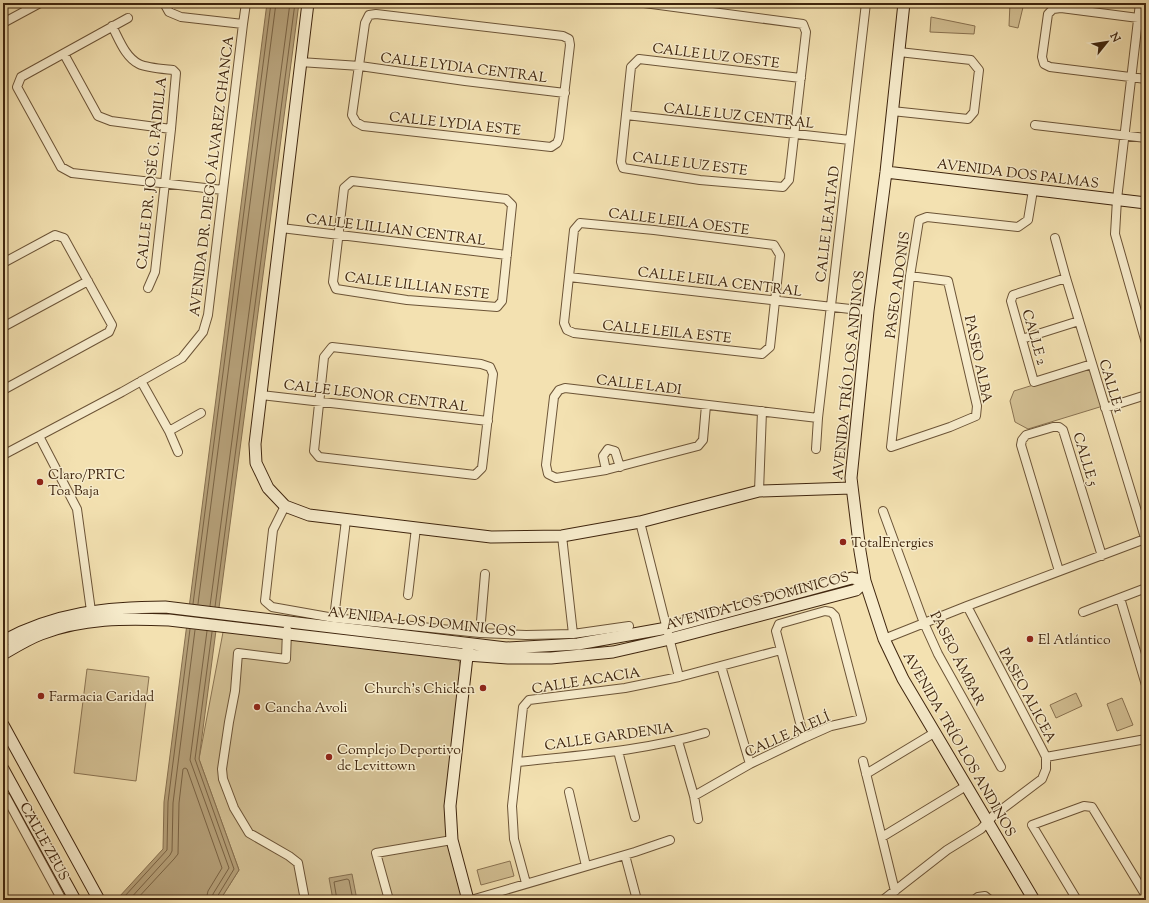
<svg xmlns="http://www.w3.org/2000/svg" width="1149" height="903" viewBox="0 0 1149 903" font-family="'Sorts Mill Goudy',serif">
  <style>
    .green { fill: #d4c195; stroke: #8a7352 }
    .water { fill: #b6a17a; stroke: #866f4f }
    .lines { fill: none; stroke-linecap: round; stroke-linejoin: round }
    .shore { stroke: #7a6344; stroke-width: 1 }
    .street-casing { stroke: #6c5437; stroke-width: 10 }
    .secondary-casing { stroke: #3f250e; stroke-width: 13 }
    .street { stroke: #f7eccc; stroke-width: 8 }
    .secondary { stroke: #f7eccc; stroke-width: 11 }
    .poi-dot { fill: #8f2418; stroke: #f7eccc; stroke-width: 1.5 }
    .labels { text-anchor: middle; stroke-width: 3; stroke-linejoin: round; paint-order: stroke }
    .street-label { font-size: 14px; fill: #3f250e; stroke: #f7eccc }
    .poi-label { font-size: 14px; fill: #3f250e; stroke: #f7eccc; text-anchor: start }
  </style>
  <rect width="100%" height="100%" fill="#f3e1b1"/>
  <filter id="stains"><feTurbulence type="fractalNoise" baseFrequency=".005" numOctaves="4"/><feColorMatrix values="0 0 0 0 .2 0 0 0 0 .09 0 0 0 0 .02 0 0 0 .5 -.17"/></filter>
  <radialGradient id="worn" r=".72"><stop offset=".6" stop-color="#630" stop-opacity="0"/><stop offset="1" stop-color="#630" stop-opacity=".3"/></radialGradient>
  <path class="green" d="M 1010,3 L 1024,3 L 1018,28 L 1009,26 Z
    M 931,17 L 975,26 L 974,34 L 930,32 Z
    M 1091,367 L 1103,406 L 1028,429 L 1015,422 L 1010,401 L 1014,391 Z
    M 224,627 L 457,658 L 460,663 L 461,674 L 448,807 L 464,900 L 220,900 L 239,870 L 199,759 Z
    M 87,669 L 149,677 L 136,781 L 74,773 Z
    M 1076,693 L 1082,706 L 1056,718 L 1050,705 Z
    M 1122,698 L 1133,725 L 1117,731 L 1107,704 Z
    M 510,861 L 514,876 L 481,885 L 477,870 Z"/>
  <path class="water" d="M 267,3 L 299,3 L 199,759 L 239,870 L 220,900 L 120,900 L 119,897 L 163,849 L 164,802 Z
    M 352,874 L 357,900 L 333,900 L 329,878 Z"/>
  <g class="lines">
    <path class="shore" d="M 193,604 L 271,3
      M 198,604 L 276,3
      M 210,606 L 290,3
      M 215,607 L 295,3
      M 207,631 L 190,760 L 229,868 L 213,894 L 212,900
      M 212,632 L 195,759 L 234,869 L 217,897 L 217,900
      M 124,900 L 124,897 L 167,850 L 168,802 L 190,629
      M 129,900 L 170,855 L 172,851 L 173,803 L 195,630
      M 136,900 L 174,859 L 178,854 L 179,803 L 183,769 L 185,768 L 187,769 L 222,868 L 208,891 L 206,900
      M 337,900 L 334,882 L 347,879 L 349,880 L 353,900"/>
    <defs>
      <path id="street" d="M 164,3 L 169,12 L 181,17 L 243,24
        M 644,3 L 803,24 L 806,32 L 789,180 L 783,187 L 700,180 L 623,168 L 621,162 L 631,67 L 639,59 L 801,78
        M 1140,3 L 1117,199 L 1115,234 L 1146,343
        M 376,14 L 563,36 L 569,39 L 570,45 L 559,138 L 557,143 L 551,147 L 363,126 L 356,122 L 352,115 L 365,23 L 369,15 Z
        M 128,18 L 21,77 L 17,87 L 61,167 L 72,173 L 223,190
        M 1146,19 L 1061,8 L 1053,9 L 1048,14 L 1042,57 L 1044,64 L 1050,67 L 1146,79
        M 3,23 L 40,3
        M 112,26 C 119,39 125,57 139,64 C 147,68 164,69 173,70 L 176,73 L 171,129 L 155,272 L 148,288
        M 64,54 L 98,116 L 111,121 L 171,129
        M 300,62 L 360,66 L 465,81 L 565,93
        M 892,111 L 968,119 L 974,112 L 979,70 L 971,60 L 899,52
        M 626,115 L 850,140
        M 1035,125 L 1146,138
        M 352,181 L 506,199 L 512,205 L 502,301 L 497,307 L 407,300 L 336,289 L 333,282 L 344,188 Z
        M 580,223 L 654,230 L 774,245 L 780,255 L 770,347 L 762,354 L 574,333 L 567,330 L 564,323 L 574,230 Z
        M 281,228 L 507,255
        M 1055,238 L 1066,278 L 1146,541
        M 3,263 L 55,235 L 64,238 L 112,325 L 109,332 L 3,390
        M 910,276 L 948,281 L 977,406 L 976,416 L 950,427 L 891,447 L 910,276 L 919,220 L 927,217 L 1018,227 L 1028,220 L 1033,190
        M 569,277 L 868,311
        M 1066,278 L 1013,295 L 1011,301 L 1034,382 L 1092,364
        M 3,327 L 88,281
        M 1022,339 L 1079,321
        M 332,347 L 481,364 L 490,367 L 493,374 L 482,468 L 475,475 L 319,457 L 314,451 L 324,357 Z
        M 141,381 L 169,431 L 178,452
        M 261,395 L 488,421
        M 706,405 L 703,440 L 698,446 L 606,470 L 556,478 L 548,474 L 546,465 L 554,397 L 559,390 L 565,388 L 818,418
        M 1105,408 L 1146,395
        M 169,431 L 201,413
        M 39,436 L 77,509 L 91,611
        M 816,449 L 818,418 L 866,3
        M 3,455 L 122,392 L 182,358 L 203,332 L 208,315 L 243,24 L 246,3
        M 606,470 L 603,456 L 608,449 L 615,451 L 620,467
        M 759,491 L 762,411
        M 285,506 L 273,530 L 265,601 L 272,607 L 334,618 L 480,633 L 526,635 L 573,634 L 629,626
        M 883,511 L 924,623 L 938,654 L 1001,767
        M 640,522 L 679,677
        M 562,536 L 573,634
        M 1059,571 L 1021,445 L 1022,440 L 1026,435 L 1053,427 L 1059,427 L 1063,430 L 1102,556
        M 408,595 L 416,528
        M 1120,598 L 1146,685
        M 1083,612 L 1146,588
        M 334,618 L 346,520
        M 287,630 L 286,659 L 238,653 L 235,691 L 229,722 L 222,769 L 223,779 L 234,808 L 249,833 L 289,856 L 298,863 L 305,900
        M 480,633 L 485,574
        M 884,639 L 967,606 L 1145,539
        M 721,666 L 750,764
        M 678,741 L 694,796 L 698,819
        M 618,751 L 635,817
        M 1046,757 L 1146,739
        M 863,761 L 895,891
        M 517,762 C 581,755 643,751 705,733
        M 866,774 L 934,733
        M 569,792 L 586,866
        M 3,795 L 6,797 L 62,900
        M 694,796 L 750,764 L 804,738 L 831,726 L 862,719 L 835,616 L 831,612 L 825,611 L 779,624 L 776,631 L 804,738
        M 882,837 L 966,786
        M 625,855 L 637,900
        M 526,883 L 514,839 L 512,806 L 523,707 L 529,700 L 625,688 L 679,677 L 781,650
        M 389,900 L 376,853 L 452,840
        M 471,900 L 635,852 L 670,840
        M 883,900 L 947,850 L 981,829 L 993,816 L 1042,779 L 1046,769 L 1046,757 L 1042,749 L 967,606
        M 974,900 L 978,897 L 985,896 L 990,900
        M 1077,900 L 1032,825 L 1084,806 L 1092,807 L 1146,896"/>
      <path id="secondary" d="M 308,3 L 255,444 L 256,463 L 268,488 L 285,506 L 309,515 L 491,537 L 562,536 L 640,522 L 759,491 L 851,488
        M 904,3 L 886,172 L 868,311 L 851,478 L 860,551 L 865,581 L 884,639 L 903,679 L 1034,900
        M 886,172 L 1146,203
        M 3,641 C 55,613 107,607 165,607 L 506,648 L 578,644 L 667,628 L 852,578 L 865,581
        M 468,648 L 450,806 L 452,840 L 468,900
        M 3,654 C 15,647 28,639 41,634 C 82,618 126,618 169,620 L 467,655 L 508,658 L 551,658 L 613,652 L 670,639 L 856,590 L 865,581
        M 3,725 L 99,900
        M 3,769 L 75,900"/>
    </defs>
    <use href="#street" class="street-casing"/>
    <use href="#secondary" class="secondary-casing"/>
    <use href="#street" class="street"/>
    <use href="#secondary" class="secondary"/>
  </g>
  <g class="poi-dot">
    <circle cx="40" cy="482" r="4"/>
    <circle cx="843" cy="542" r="4"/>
    <circle cx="1030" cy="639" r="4"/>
    <circle cx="483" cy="688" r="4"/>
    <circle cx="41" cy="696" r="4"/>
    <circle cx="257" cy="707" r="4"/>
    <circle cx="329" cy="757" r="4"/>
  </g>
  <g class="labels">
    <g class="street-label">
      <text transform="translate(716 55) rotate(7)" y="5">CALLE LUZ OESTE</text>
      <text transform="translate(464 67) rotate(7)" y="5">CALLE LYDIA CENTRAL</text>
      <text transform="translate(739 115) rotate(6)" y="5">CALLE LUZ CENTRAL</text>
      <text transform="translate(455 123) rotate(6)" y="5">CALLE LYDIA ESTE</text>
      <text transform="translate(690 163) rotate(7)" y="5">CALLE LUZ ESTE</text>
      <text transform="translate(151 173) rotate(-84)" y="5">CALLE DR. JOSÉ G. PADILLA</text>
      <text transform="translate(1018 173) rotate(7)" y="5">AVENIDA DOS PALMAS</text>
      <text transform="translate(211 176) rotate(-83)" y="5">AVENIDA DR. DIEGO ÁLVAREZ CHANCA</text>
      <text transform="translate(679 221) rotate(7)" y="5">CALLE LEILA OESTE</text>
      <text transform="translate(827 224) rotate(-83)" y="5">CALLE LEALTAD</text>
      <text transform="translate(396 229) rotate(7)" y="5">CALLE LILLIAN CENTRAL</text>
      <text transform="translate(720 281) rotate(7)" y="5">CALLE LEILA CENTRAL</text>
      <text transform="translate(417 285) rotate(7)" y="5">CALLE LILLIAN ESTE</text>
      <text transform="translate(897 285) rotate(-82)" y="5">PASEO ADONIS</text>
      <text transform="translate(667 331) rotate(6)" y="5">CALLE LEILA ESTE</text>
      <text transform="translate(1035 337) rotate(74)" y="5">CALLE 2</text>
      <text transform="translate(979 359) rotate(78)" y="5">PASEO ALBA</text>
      <text transform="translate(848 375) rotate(-84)" y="5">AVENIDA TRÍO LOS ANDINOS</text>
      <text transform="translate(639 384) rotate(7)" y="5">CALLE LADI</text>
      <text transform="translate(1112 386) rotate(73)" y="5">CALLE 1</text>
      <text transform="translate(376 395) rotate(7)" y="5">CALLE LEONOR CENTRAL</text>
      <text transform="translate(1086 459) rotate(73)" y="5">CALLE 5</text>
      <text transform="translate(757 600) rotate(-15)" y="5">AVENIDA LOS DOMINICOS</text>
      <text transform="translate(422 621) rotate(6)" y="5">AVENIDA LOS DOMINICOS</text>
      <text transform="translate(958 658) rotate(63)" y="5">PASEO ÁMBAR</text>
      <text transform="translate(586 680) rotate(-9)" y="5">CALLE ACACIA</text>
      <text transform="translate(1028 695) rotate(62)" y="5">PASEO ALICEA</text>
      <text transform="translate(787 734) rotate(-24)" y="5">CALLE ALELÍ</text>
      <text transform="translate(609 736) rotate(-8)" y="5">CALLE GARDENIA</text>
      <text transform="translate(960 744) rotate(60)" y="5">AVENIDA TRÍO LOS ANDINOS</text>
      <text transform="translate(45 841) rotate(61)" y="5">CALLE ZEUS</text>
    </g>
    <g class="poi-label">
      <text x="48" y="479">Claro/PRTC<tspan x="48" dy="16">Toa Baja</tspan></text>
      <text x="851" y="547">TotalEnergies</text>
      <text x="1038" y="644">El Atlántico</text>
      <text x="475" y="693" text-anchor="end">Church's Chicken</text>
      <text x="49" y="701">Farmacia Caridad</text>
      <text x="265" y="712">Cancha Avoli</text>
      <text x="337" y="754">Complejo Deportivo<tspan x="337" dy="16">de Levittown</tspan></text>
    </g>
  </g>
  <rect width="1149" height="903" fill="none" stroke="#f3e1b1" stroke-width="16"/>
  <rect x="4" y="4" width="1141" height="895" fill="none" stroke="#3f250e" stroke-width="2"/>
  <rect x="8" y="8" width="1133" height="887" fill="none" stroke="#3f250e"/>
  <g transform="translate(1107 42) rotate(60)" stroke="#f7eccc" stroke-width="3" paint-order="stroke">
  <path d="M0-3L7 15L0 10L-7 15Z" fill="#3f250e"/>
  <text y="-6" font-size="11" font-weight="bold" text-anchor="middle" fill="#3f250e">N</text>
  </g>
  <rect width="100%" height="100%" filter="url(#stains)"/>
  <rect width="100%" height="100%" fill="url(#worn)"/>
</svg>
